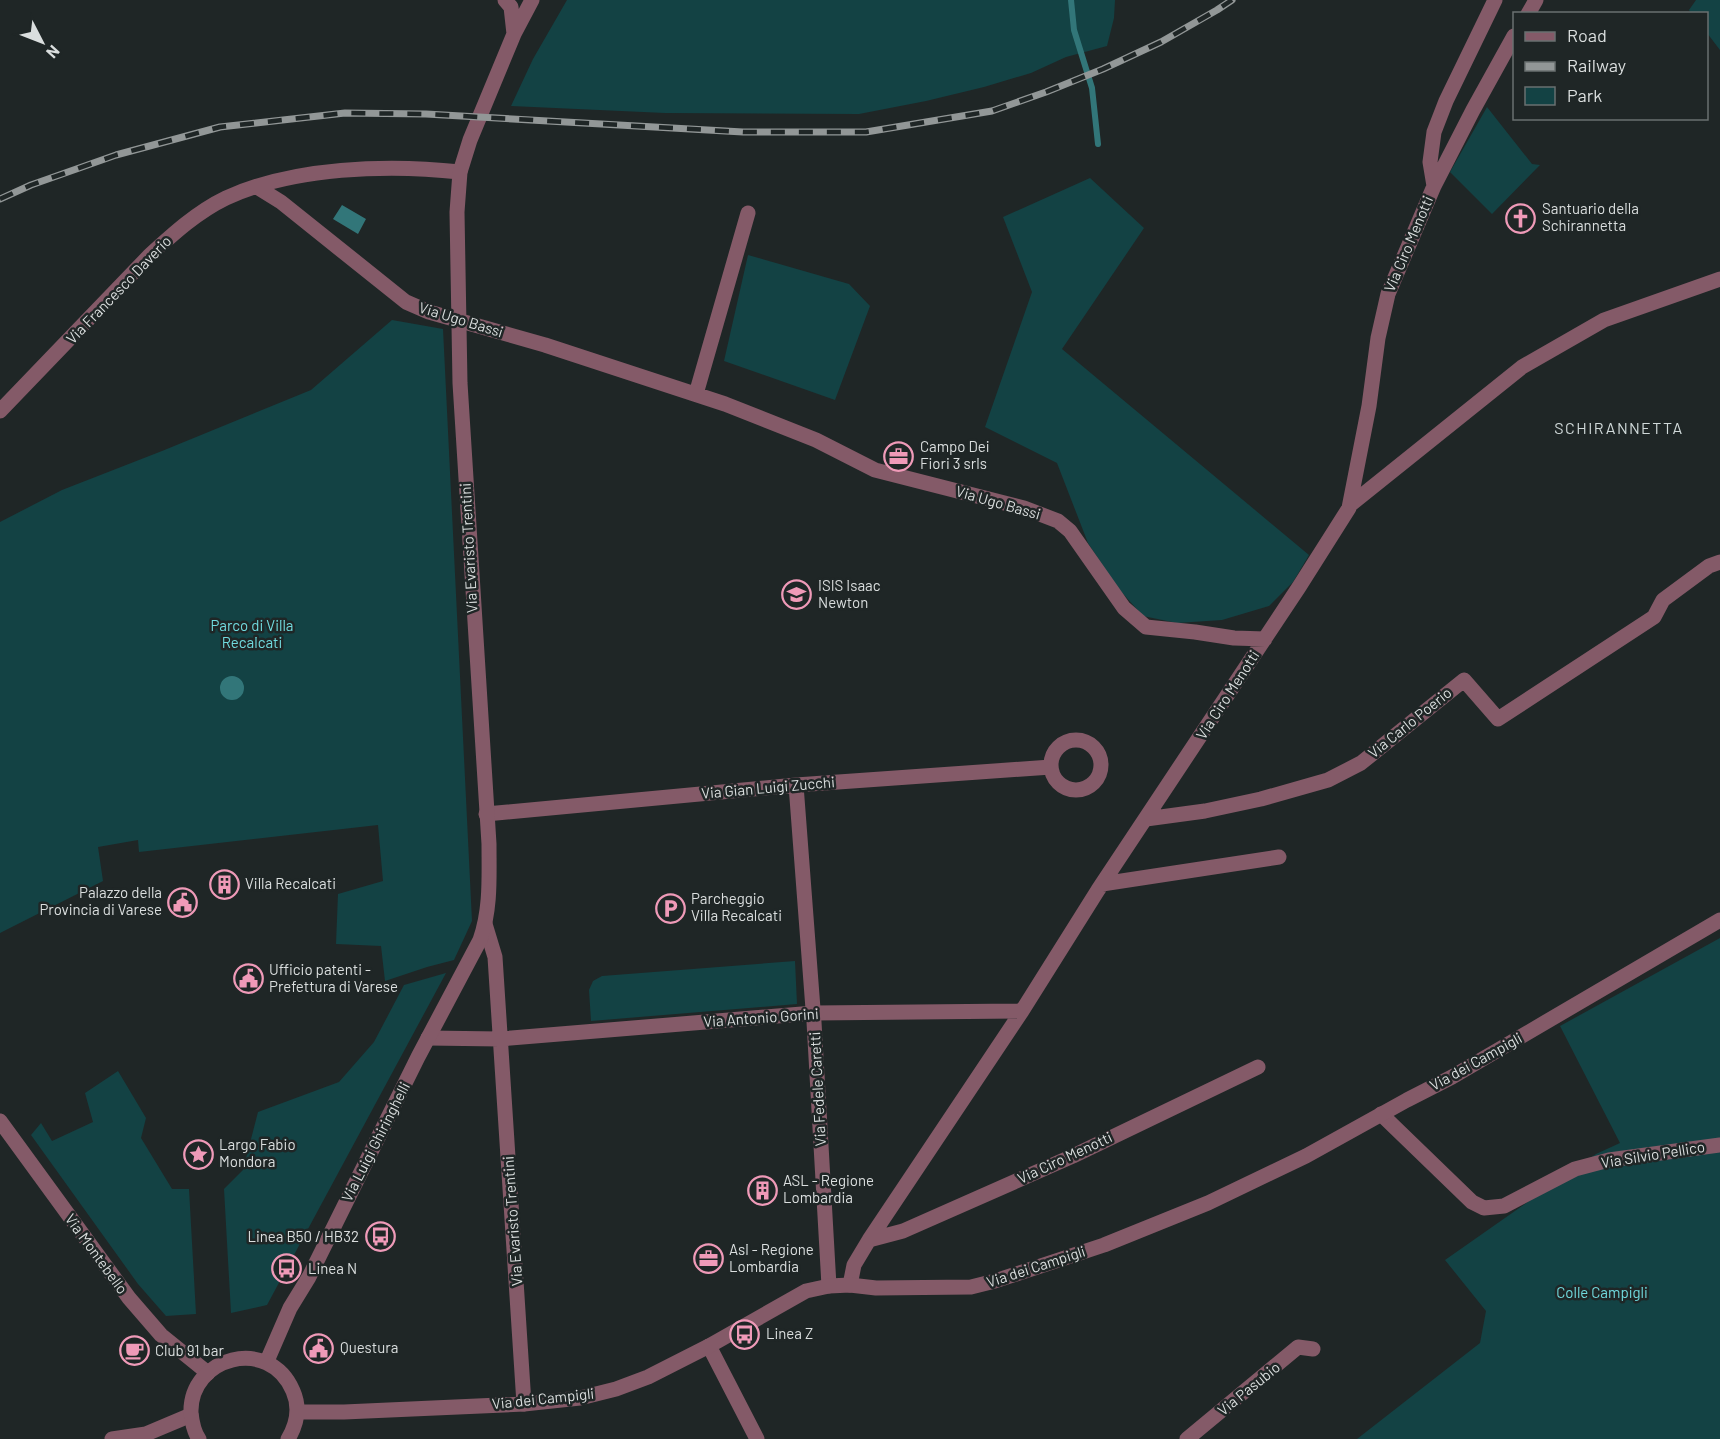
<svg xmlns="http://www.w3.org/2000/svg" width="1720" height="1439" viewBox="0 0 1720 1439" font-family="Barlow,sans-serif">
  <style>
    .green { fill: #134244 }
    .water { fill: #327679 }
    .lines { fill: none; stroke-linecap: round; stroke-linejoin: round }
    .stream { stroke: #327679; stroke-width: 6 }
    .minor { stroke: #845a68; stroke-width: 15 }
    .tertiary { stroke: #845a68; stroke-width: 15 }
    .rail-casing { stroke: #929797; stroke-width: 7 }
    .rail { stroke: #1f2626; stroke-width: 4.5; stroke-dasharray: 14; stroke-linecap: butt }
    .labels { text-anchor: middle; stroke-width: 5; stroke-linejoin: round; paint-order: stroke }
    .poi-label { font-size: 15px; fill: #dadede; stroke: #1f2626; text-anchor: start }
    .street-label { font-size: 15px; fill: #dadede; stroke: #1f2626 }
    .park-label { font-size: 15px; fill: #70dade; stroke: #1f2626 }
    .neighbourhood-label { font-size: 16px; letter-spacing: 1.5px; fill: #d0d9d9; stroke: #1f2626 }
  </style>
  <rect width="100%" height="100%" fill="#1f2626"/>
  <path class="green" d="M 567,0 L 1115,0 L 1114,18 L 1107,46 L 1066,57 L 1031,73 L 984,87 L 926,101 L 859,114 L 665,113 L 511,106 L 533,59 Z
    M 1696,0 L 1720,0 L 1720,50 L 1707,33 L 1706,14 L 1691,13 L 1689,10 Z
    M 1487,107 L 1532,164 L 1540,165 L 1492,214 L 1450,172 Z
    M 1090,178 L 1144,228 L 1062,349 L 1309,555 L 1293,582 L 1269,606 L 1222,620 L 1177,623 L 1143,616 L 1117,587 L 1088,543 L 1057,463 L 985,427 L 1032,292 L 1003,217 Z
    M 748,255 L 849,284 L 870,306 L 835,400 L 724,361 Z
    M 392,320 L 443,329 L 472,921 L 454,960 L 427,967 L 385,981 L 381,946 L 336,944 L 338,894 L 383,881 L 378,825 L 139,852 L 138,840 L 98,847 L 103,881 L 0,933 L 0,522 L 62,490 L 162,451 L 311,390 Z
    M 1720,938 L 1720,1439 L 1357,1439 L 1480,1343 L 1486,1311 L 1445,1260 L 1596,1154 L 1620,1143 L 1560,1026 Z
    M 795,961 L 797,1004 L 591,1021 L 589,990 L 593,981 L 602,976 Z
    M 446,973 L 267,1305 L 231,1313 L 224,1189 L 243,1170 L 258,1112 L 339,1082 L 374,1042 L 404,985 Z
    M 118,1071 L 146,1118 L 141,1138 L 172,1189 L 189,1189 L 196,1314 L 166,1316 L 138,1284 L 31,1135 L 41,1123 L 52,1141 L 93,1122 L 85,1093 Z"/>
  <path class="water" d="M 342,205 L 366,219 L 358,234 L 333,219 Z
    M220 688a12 12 0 1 1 24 0a12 12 0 1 1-24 0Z"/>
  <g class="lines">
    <path class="stream" d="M 1071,0 L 1074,30 L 1092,88 L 1098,144"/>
    <path class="minor" d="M 1528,14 L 1536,0
      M 1434,186 L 1430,162 L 1434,132 L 1446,101 L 1495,0
      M 257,187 L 281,202 L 406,302 L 429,312 L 545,345 L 725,404 L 816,440 L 875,470 L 1024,508 L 1058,521 L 1070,531 L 1124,608 L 1146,627 L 1195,632 L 1234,638 L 1265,639
      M 696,394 L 748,213
      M 0,411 L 150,255 C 173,234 197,212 226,198 C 293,167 388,164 460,172
      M 1350,505 L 1522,367 L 1604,320 L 1720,279
      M1051 765a25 25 0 1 1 50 0a25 25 0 1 1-50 0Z
      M 796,785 L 814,1022 L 829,1286
      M 486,814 L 796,785 L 1051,767
      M 1146,819 L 1205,811 L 1261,799 L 1328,780 L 1361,763 L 1464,680 L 1498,719 L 1654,617 L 1663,600 L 1709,566 L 1720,562
      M 1102,884 L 1279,857
      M 485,924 L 495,957 L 524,1404
      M 428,1038 L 500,1039 L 814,1013 L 1022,1011
      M 1381,1114 L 1472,1202 L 1484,1208 L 1504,1206 L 1575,1169 L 1609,1160 L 1720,1145
      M 0,1121 L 129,1298 L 161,1335 L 208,1373
      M 869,1240 L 903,1231 L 1073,1156 L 1258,1067
      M 850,1285 L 854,1265 L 869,1240 L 1022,1011 L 1098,890 L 1299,587 L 1349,508 L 1369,406 L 1378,338 L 1388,294 L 1434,186 L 1473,110 L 1514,36
      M 709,1346 L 757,1439
      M 112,1439 L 146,1434 L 191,1415
      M 1187,1439 L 1298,1347 L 1313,1349"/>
    <path class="tertiary" d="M 505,0 L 511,7 L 514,34
      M 267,1361 L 290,1308 L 309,1277 L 418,1057 L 480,940 C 491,909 489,877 489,844 L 460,383 L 457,212 L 460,172 L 470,140 L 514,34 L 532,0
      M 297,1412 L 344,1412 L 524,1404 L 580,1398 L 616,1389 L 648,1377 L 709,1346 L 806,1291 L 829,1286 L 850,1285 L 876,1288 L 971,1287 L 995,1281 L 1104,1245 L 1208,1203 L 1306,1156 L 1407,1100 L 1452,1077 L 1720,920
      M 199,1439 C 194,1432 192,1422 191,1413 C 189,1357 269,1335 293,1391 C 300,1407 297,1424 288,1439"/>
    <defs>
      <path id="rail" d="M 0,199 L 31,185 L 116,155 L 220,127 L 345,113 L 426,114 L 743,132 L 866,132 L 992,111 L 1046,92 L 1103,69 L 1161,42 L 1217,10 L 1232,0"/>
    </defs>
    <use href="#rail" class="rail-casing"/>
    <use href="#rail" class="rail"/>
  </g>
  <defs>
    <symbol id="church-ring" viewBox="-11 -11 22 22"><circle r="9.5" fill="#1f2626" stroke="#ef9ab8" stroke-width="1.5"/><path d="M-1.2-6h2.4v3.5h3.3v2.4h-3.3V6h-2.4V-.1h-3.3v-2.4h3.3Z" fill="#ef9ab8"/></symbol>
    <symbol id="office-ring" viewBox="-11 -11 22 22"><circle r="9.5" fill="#1f2626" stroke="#ef9ab8" stroke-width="1.5"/><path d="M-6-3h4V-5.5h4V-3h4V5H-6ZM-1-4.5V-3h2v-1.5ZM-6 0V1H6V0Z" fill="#ef9ab8"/></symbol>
    <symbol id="school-ring" viewBox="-11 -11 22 22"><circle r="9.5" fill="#1f2626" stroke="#ef9ab8" stroke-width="1.5"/><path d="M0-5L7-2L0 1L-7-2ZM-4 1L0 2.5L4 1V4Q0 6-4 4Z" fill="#ef9ab8"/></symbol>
    <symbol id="building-ring" viewBox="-11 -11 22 22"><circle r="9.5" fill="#1f2626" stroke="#ef9ab8" stroke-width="1.5"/><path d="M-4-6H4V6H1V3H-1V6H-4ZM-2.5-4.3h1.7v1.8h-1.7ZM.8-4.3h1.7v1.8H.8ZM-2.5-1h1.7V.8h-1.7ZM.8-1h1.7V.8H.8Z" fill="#ef9ab8"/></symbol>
    <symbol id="civic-ring" viewBox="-11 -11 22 22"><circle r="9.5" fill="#1f2626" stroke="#ef9ab8" stroke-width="1.5"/><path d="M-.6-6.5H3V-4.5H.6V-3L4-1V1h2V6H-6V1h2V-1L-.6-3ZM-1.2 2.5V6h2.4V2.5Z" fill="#ef9ab8"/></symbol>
    <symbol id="parking-ring" viewBox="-11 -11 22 22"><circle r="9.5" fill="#1f2626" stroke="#ef9ab8" stroke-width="1.5"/><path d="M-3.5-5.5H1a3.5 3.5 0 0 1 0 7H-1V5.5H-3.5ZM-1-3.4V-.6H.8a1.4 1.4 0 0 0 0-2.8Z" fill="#ef9ab8"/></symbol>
    <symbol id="sight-ring" viewBox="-11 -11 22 22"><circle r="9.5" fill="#1f2626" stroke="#ef9ab8" stroke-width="1.5"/><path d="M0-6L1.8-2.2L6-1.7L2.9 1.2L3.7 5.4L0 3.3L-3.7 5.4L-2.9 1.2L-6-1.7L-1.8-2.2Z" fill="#ef9ab8"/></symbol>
    <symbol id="bus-ring" viewBox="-11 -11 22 22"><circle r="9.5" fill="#1f2626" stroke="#ef9ab8" stroke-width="1.5"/><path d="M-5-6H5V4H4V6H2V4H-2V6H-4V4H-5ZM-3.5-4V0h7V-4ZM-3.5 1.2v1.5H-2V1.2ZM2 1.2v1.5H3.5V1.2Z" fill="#ef9ab8"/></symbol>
    <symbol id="cafe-ring" viewBox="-11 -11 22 22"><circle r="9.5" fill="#1f2626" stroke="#ef9ab8" stroke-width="1.5"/><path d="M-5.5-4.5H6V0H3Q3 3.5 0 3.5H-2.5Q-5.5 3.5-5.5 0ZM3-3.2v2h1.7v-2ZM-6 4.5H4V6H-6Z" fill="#ef9ab8"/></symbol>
  </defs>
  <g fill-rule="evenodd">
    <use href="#church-ring" x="1504" y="202" width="33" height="33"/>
    <use href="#office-ring" x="882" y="440" width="33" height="33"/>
    <use href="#school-ring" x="780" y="578" width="33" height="33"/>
    <use href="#building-ring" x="208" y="868" width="33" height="33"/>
    <use href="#civic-ring" x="166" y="886" width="33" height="33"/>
    <use href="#parking-ring" x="654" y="892" width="33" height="33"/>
    <use href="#civic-ring" x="232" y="962" width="33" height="33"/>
    <use href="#sight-ring" x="182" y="1138" width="33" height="33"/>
    <use href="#building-ring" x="746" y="1174" width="33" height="33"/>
    <use href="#bus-ring" x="364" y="1220" width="33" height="33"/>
    <use href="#office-ring" x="692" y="1242" width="33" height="33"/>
    <use href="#bus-ring" x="270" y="1252" width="33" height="33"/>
    <use href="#bus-ring" x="728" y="1318" width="33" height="33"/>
    <use href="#civic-ring" x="302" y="1332" width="33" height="33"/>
    <use href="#cafe-ring" x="118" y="1334" width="33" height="33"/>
  </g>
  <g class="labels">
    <g class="poi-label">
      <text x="1542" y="214">Santuario della<tspan x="1542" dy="17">Schirannetta</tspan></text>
      <text x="920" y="452">Campo Dei<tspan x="920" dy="17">Fiori 3 srls</tspan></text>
      <text x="818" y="591">ISIS Isaac<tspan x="818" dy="17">Newton</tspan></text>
      <text x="245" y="889">Villa Recalcati</text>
      <text x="162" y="898" text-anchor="end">Palazzo della<tspan x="162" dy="17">Provincia di Varese</tspan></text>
      <text x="691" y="904">Parcheggio<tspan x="691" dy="17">Villa Recalcati</tspan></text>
      <text x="269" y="975">Ufficio patenti -<tspan x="269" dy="17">Prefettura di Varese</tspan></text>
      <text x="219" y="1150">Largo Fabio<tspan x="219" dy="17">Mondora</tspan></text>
      <text x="783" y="1186">ASL - Regione<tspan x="783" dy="17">Lombardia</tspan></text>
      <text x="359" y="1242" text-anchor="end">Linea B50 / HB32</text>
      <text x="729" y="1255">Asl - Regione<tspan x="729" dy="17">Lombardia</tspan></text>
      <text x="308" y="1274">Linea N</text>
      <text x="766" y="1339">Linea Z</text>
      <text x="340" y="1353">Questura</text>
      <text x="155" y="1356">Club 91 bar</text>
    </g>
    <g class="street-label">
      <text transform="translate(1409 244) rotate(-67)" y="5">Via Ciro Menotti</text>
      <text transform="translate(119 290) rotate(-46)" y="5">Via Francesco Daverio</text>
      <text transform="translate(461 320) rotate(17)" y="5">Via Ugo Bassi</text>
      <text transform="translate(998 503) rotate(16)" y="5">Via Ugo Bassi</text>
      <text transform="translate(469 548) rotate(-93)" y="5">Via Evaristo Trentini</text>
      <text transform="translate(1228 695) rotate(-57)" y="5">Via Ciro Menotti</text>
      <text transform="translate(1410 723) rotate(-39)" y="5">Via Carlo Poerio</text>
      <text transform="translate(768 788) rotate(-5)" y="5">Via Gian Luigi Zucchi</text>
      <text transform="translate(761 1018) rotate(-4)" y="5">Via Antonio Gorini</text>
      <text transform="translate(1476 1062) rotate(-29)" y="5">Via dei Campigli</text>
      <text transform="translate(818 1089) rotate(-93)" y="5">Via Fedele Caretti</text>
      <text transform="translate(376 1142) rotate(-63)" y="5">Via Luigi Ghiringhelli</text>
      <text transform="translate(1653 1155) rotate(-9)" y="5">Via Silvio Pellico</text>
      <text transform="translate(1065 1158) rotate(-25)" y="5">Via Ciro Menotti</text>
      <text transform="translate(513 1221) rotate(-94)" y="5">Via Evaristo Trentini</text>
      <text transform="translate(96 1254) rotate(54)" y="5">Via Montebello</text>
      <text transform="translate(1036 1267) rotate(-18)" y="5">Via dei Campigli</text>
      <text transform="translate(1249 1389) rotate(-39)" y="5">Via Pasubio</text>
      <text transform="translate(543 1399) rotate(-6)" y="5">Via dei Campigli</text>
    </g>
    <g class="park-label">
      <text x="252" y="631">Parco di Villa<tspan x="252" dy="17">Recalcati</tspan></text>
      <text x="1602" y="1298">Colle Campigli</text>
    </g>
    <g class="neighbourhood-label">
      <text x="1619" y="434">SCHIRANNETTA</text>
    </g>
  </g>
  <rect x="1513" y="12" width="195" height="108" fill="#1f2626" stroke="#6a7070" stroke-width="1.5"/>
  <rect x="1525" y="32" width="30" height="9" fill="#845a68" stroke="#6a7070" stroke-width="1.5"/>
  <text x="1567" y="42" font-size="18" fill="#dadede">Road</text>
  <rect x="1525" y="62" width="30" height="9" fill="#929797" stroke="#6a7070" stroke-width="1.5"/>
  <text x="1567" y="72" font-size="18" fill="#dadede">Railway</text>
  <rect x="1525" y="87" width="30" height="18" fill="#134244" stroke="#6a7070" stroke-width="1.5"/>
  <text x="1567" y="102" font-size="18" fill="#dadede">Park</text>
  <g transform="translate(42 42) rotate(132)" stroke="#1f2626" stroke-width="4.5" paint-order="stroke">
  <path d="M0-4.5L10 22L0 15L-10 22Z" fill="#dadede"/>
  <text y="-9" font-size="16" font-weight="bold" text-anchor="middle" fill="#dadede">N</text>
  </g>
</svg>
